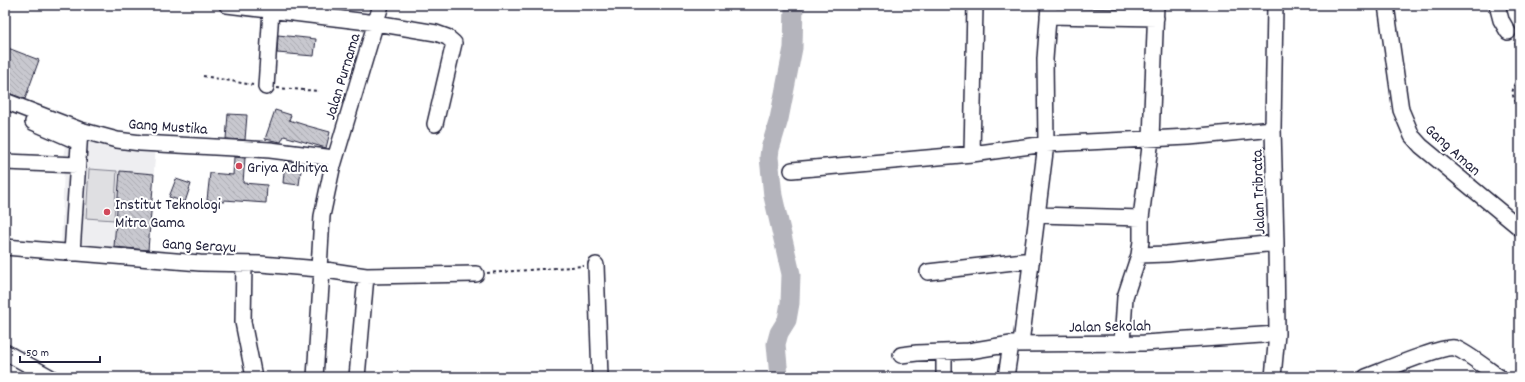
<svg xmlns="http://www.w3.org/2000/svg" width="1525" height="382" viewBox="0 0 1525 382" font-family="Dekko,sans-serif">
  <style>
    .built { fill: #eeeef1 }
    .pitch { fill: #dfdfe2; stroke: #80808e }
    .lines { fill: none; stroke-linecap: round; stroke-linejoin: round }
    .river { stroke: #b4b4bc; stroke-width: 19 }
    .building { fill: url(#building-back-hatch); stroke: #22223b }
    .minor-casing { stroke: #22223b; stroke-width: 18 }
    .path { stroke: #22223b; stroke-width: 2; stroke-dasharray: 3 3; stroke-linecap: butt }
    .minor { stroke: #fff; stroke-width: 15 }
    .poi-dot { fill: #d1495b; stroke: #fff; stroke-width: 1.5 }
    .labels { text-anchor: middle; stroke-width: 4; stroke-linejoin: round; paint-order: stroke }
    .street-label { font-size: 16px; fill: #22223b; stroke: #fff }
    .poi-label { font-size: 16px; fill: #22223b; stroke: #fff; text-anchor: start }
  </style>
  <defs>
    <pattern id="building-back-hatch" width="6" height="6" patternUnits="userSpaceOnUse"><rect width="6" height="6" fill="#c8c8cf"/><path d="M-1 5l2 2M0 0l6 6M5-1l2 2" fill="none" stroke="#acacb3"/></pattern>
  </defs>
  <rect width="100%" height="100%" fill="#fff"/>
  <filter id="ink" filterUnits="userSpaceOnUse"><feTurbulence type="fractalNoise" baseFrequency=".025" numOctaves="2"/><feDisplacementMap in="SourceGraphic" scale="8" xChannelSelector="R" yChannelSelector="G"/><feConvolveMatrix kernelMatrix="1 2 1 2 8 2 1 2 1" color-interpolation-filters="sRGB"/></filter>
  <g filter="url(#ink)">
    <path class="built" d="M 65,136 L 156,146 L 147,254 L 61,250 Z"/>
    <path class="pitch" d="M 89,169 L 117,171 L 114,220 L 86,218 Z"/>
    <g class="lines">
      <path class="river" d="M 779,377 L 776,344 L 779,333 L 787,320 L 790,303 L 791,274 L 773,196 L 769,157 L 770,149 L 779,119 L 793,48 L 794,5"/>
    </g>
    <path class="building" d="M 278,35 L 316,39 L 314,56 L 277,53 Z
      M 8,48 L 39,60 L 25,99 L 5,92 L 5,57 Z
      M 275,110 L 291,115 L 289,120 L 308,126 L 330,132 L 326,148 L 284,136 L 281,142 L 265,139 Z
      M 228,114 L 247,115 L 245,140 L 226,139 Z
      M 234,157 L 245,158 L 243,183 L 267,185 L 266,203 L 224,200 L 224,202 L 207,200 L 210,173 L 233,175 Z
      M 285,161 L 302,163 L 299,185 L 283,183 Z
      M 120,171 L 154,174 L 148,250 L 114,247 Z
      M 176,179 L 191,184 L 185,202 L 169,197 Z"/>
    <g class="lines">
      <defs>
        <path id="minor" d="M 227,5 L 376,23 L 436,33 L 447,37 L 454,43 L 435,124
          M 1156,5 L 1151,139 L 1141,218 L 1141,241 L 1139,255 L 1167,254 L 1276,243
          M 1386,5 L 1401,110 L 1412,136 L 1421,146 L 1520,228
          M 1497,5 L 1501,20 L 1508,32
          M 1048,16 L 1156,18
          M 266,87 L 271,10
          M 5,101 L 80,130 L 117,140 L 141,143 L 270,150 L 334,158
          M 33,122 L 79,142
          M 972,154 L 975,5
          M 5,162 L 77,165
          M 792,170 L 972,154 L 1046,144 L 1189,137 L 1273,129
          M 1038,215 L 1141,218
          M 5,247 L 200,263 L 261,264 L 319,269 L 366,276 L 476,274
          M 72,253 L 80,130
          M 244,264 L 243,322 L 254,377
          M 596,265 L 600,377
          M 319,269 L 322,216 L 332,169 L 381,5
          M 928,272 L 1032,260
          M 1021,343 L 1046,144 L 1045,59 L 1049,5
          M 1122,343 L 1125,297 L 1139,255
          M 5,352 L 50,377
          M 944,352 L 944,377
          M 901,355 L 917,353 L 969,351 L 1011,344 L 1144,343 L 1277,334
          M 315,377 L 322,270
          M 357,377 L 366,276
          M 1006,377 L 1011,344
          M 1273,377 L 1277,334 L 1276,243 L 1273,129 L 1275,5
          M 1366,377 C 1382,371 1442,345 1455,348 C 1465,351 1489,370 1499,377"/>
      </defs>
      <use href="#minor" class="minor-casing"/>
      <path class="path" d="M 1515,43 L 1520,50
        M 1520,72 C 1514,86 1507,94 1520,106
        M 203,76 L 253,85
        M 277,88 L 319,91
        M 487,273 L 584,266"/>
      <use href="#minor" class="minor"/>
    </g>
  </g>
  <g class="poi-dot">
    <circle cx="239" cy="166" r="4"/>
    <circle cx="107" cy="212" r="4"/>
  </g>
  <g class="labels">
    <g class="street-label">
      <text transform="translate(341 76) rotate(-73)" y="6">Jalan Purnama</text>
      <text transform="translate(168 125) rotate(4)" y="6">Gang Mustika</text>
      <text transform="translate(1454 149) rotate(42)" y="6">Gang Aman</text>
      <text transform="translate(1257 192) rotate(-92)" y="6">Jalan Tribrata</text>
      <text transform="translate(199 244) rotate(3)" y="6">Gang Serayu</text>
      <text transform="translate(1110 325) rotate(-1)" y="6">Jalan Sekolah</text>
    </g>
    <g class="poi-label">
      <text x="247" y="172">Griya Adhitya</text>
      <text x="115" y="209">Institut Teknologi<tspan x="115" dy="18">Mitra Gama</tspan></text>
    </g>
  </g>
  <rect width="1525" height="382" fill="none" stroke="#fff" stroke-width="20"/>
  <rect x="10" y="10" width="1505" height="362" fill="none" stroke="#22223b" stroke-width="1.5" filter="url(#ink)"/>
  <path d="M20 356v6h80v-6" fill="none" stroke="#22223b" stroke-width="2"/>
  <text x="26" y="356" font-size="12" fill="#22223b" stroke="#ffffff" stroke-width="3" paint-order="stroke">50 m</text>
</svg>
